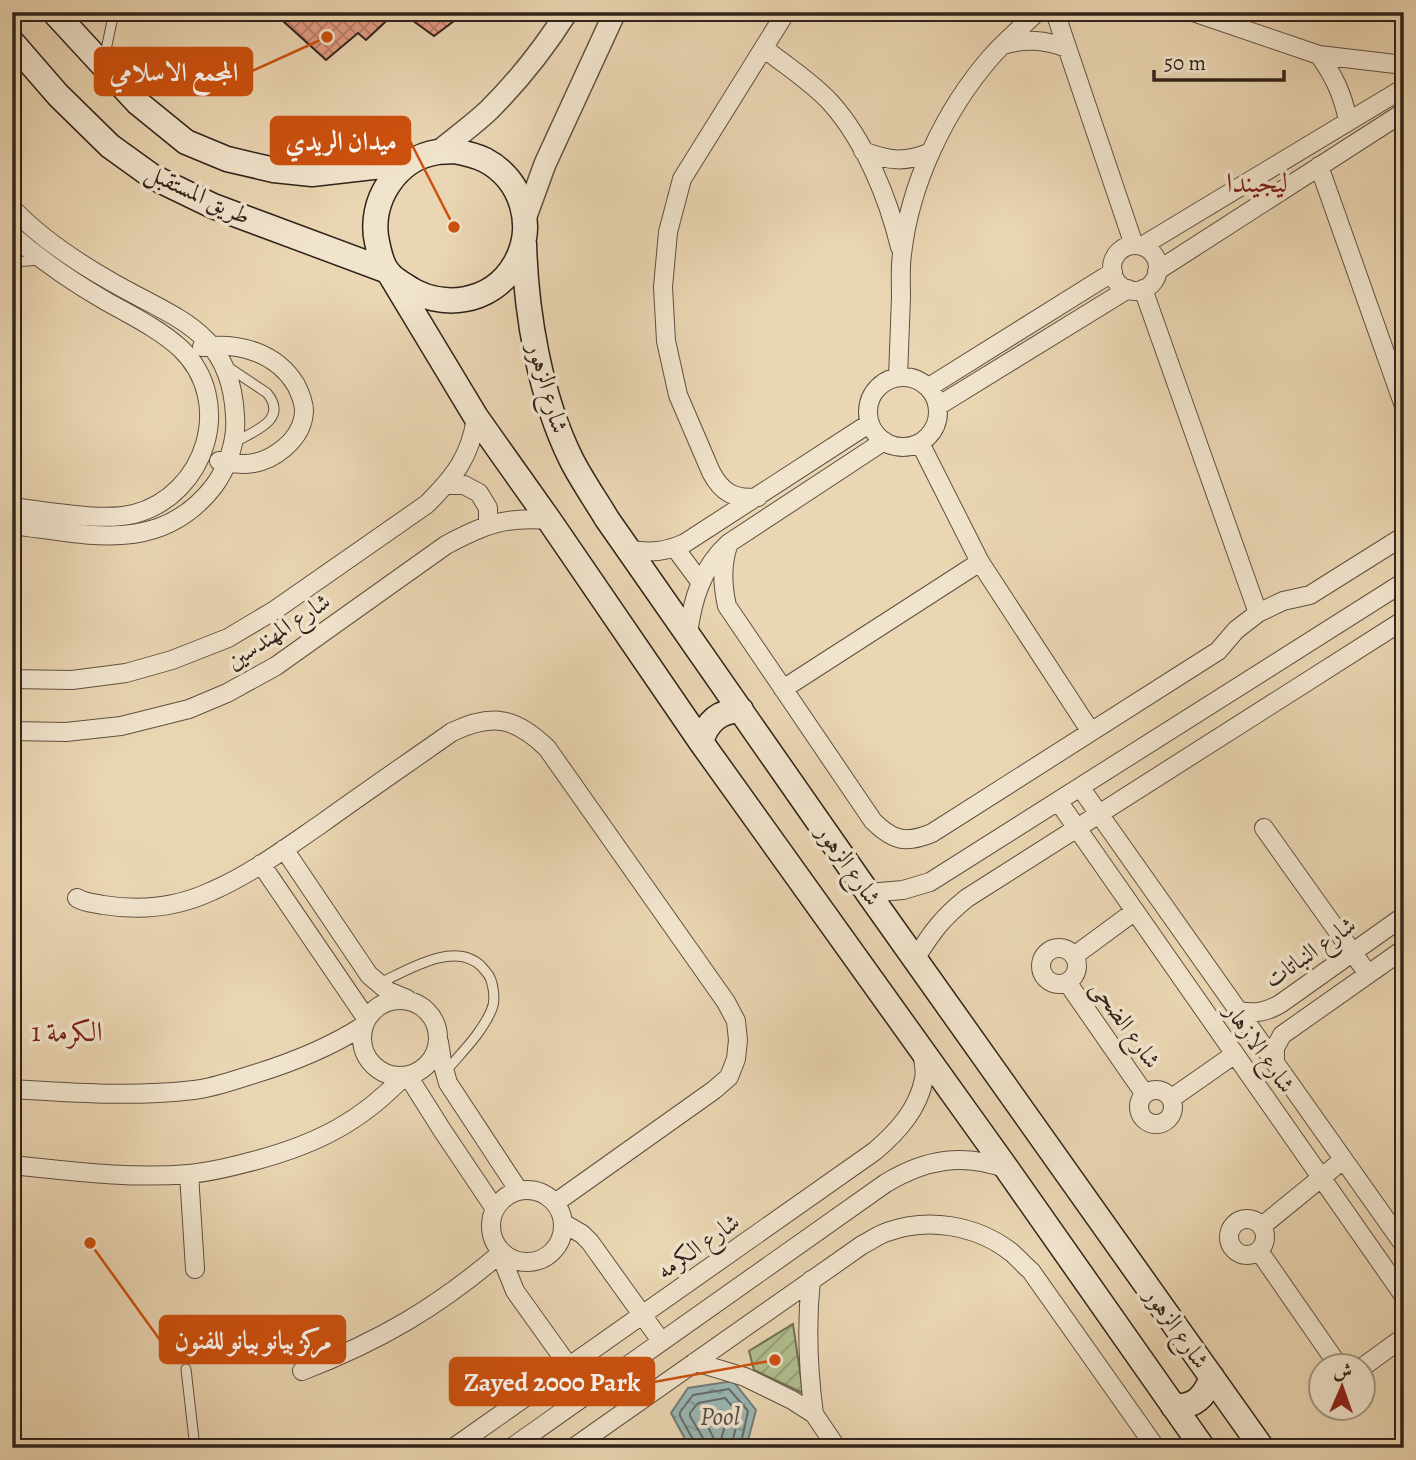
<svg xmlns="http://www.w3.org/2000/svg" width="1416" height="1460" viewBox="0 0 1416 1460" font-family="Alegreya,Amiri,serif">
  <style>
    .garden { fill: url(#garden-furrows); stroke: #727155; stroke-width: 2 }
    .water { fill: url(#water-ripples); stroke: #707c77; stroke-width: 2 }
    .lines { fill: none; stroke-linecap: round; stroke-linejoin: round }
    .shore { stroke: #666d68; stroke-width: 2 }
    .building { fill: url(#building-cross-hatch); stroke: #31231b; stroke-width: 2 }
    .service-casing { stroke: #5f5041; stroke-width: 11 }
    .minor-casing { stroke: #5f5041; stroke-width: 20 }
    .tertiary-casing { stroke: #5f5041; stroke-width: 24 }
    .secondary-casing { stroke: #31231b; stroke-width: 27 }
    .service { stroke: #f1e4cd; stroke-width: 9 }
    .minor { stroke: #f1e4cd; stroke-width: 18 }
    .tertiary { stroke: #f1e4cd; stroke-width: 21 }
    .secondary { stroke: #f1e4cd; stroke-width: 24 }
    .labels { text-anchor: middle; stroke-width: 7; stroke-linejoin: round; paint-order: stroke }
    .street-label { font-size: 24px; fill: #31231b; stroke: #f1e4cd }
    .water-label { font-size: 26px; font-style: italic; fill: #504f49; stroke: #f1e4cd }
    .quarter-label { font-size: 28px; fill: #7a1f14; stroke: #f1e4cd }
    .leader { fill: none; stroke: #cd510e; stroke-width: 2.5 }
    .callout-dot { fill: #cd510e; stroke: #f1e4cd; stroke-width: 2.5 }
    .callout { fill: #cd510e; stroke: #cd510e; stroke-width: 2.5 }
    .callout-label { font-size: 26px; text-anchor: middle; font-weight: bold; fill: #fff }
  </style>
  <defs>
    <pattern id="garden-furrows" width="10" height="10" patternUnits="userSpaceOnUse" patternTransform="scale(1.75)"><rect width="10" height="10" fill="#b2bf8f"/><path d="M-1 1l2-2M0 10L10 0M9 11l2-2" fill="none" stroke="#919b74"/></pattern>
    <pattern id="water-ripples" width="26" height="14" patternUnits="userSpaceOnUse" patternTransform="scale(1.75)"><rect width="26" height="14" fill="#9ab7b4"/><path d="M2 4q2-2 4 0t4 0M15 11q2-2 4 0t4 0" fill="none" stroke="#7e9492"/></pattern>
    <pattern id="building-cross-hatch" width="8" height="8" patternUnits="userSpaceOnUse" patternTransform="scale(1.75)"><rect width="8" height="8" fill="#e49b83"/><path d="M0 0l8 8M0 8l8-8" fill="none" stroke="#b97e6a"/></pattern>
  </defs>
  <rect width="100%" height="100%" fill="#ead6b2"/>
  <filter id="stains"><feTurbulence type="fractalNoise" baseFrequency=".00286" numOctaves="4"/><feColorMatrix values="0 0 0 0 .2 0 0 0 0 .09 0 0 0 0 .02 0 0 0 .5 -.17"/></filter>
  <radialGradient id="worn" r=".72"><stop offset=".6" stop-color="#630" stop-opacity="0"/><stop offset="1" stop-color="#630" stop-opacity=".3"/></radialGradient>
  <path class="garden" d="M 793,1324 L 803,1393 L 754,1370 L 749,1351 Z"/>
  <path class="water" d="M 733,1381 L 756,1410 L 746,1448 L 690,1448 L 671,1413 L 688,1388 Z"/>
  <g class="lines">
    <path class="shore" d="M 721,1410 L 727,1417 L 721,1440 L 717,1442 L 715,1441 L 702,1415 L 705,1412 Z
      M 696,1448 L 695,1443 L 680,1416 L 680,1412 L 693,1395 L 729,1389 L 748,1411 L 740,1448
      M 704,1448 L 703,1438 L 690,1416 L 690,1413 L 698,1403 L 725,1398 L 739,1414 L 731,1448"/>
  </g>
  <path class="building" d="M 273,12 L 396,12 L 366,40 L 358,33 L 326,60 Z
    M 401,12 L 466,12 L 434,36 Z"/>
  <g class="lines">
    <defs>
      <path id="service" d="M 104,59 L 114,12
        M 12,262 L 42,260
        M 225,365 L 267,393 C 289,420 254,431 235,442
        M 378,984 C 406,971 455,939 482,967 C 486,972 489,974 491,980 C 494,990 496,1001 491,1011 C 481,1034 461,1053 446,1071
        M 186,1369 L 195,1448"/>
      <path id="minor" d="M 1055,12 L 1134,245
        M 1193,12 L 1319,55 L 1404,65
        M 1003,45 C 1026,38 1045,40 1067,48
        M 764,48 C 786,66 812,82 831,103 C 865,141 888,198 900,247
        M 1319,55 C 1334,76 1343,95 1348,121
        M 863,151 C 889,161 905,163 931,152
        M 1319,166 L 1404,406
        M 12,208 C 40,238 75,261 110,281 C 173,318 231,329 235,416 C 237,440 228,467 214,486 C 160,556 87,534 12,525
        M 12,235 C 41,260 71,281 104,300 C 130,315 158,328 180,348 C 236,401 206,495 134,514 C 102,522 47,511 12,507
        M1112 268a23 23 0 1 1 46 0a23 23 0 1 1-46 0Z
        M 1142,246 L 1404,88
        M 1157,271 L 1404,112
        M 1143,289 L 1258,613
        M 202,347 C 238,342 276,352 296,385 C 300,393 304,402 304,411 C 303,439 273,463 245,464 C 237,464 227,462 219,461
        M868 412a35 35 0 1 1 70 0a35 35 0 1 1-70 0Z
        M 898,377 C 899,350 900,323 901,297 C 901,282 900,268 902,254 C 910,183 945,110 991,57 C 1005,41 1022,27 1037,12
        M 929,387 L 1113,272
        M 938,406 L 1128,289
        M 920,443 L 980,562 L 1091,732
        M 446,485 L 464,485 L 479,493 L 488,508 L 488,525
        M 758,497 C 735,500 722,493 711,472 L 678,395 L 666,341 L 663,287 L 668,232 L 682,179 L 786,12
        M 729,543 C 721,564 722,584 727,606 L 873,821 C 893,841 906,844 932,833 L 1218,651 L 1236,630 L 1258,613 L 1283,601 L 1310,595 L 1404,536
        M 675,548 L 701,583
        M 629,549 C 649,554 666,552 685,543 L 870,423
        M 688,635 C 692,600 702,567 729,543 L 884,441
        M 12,679 L 72,680 L 126,673 L 172,660 L 228,638 L 275,610 L 427,504 C 454,477 471,456 476,417
        M 783,689 L 980,562
        M 12,731 L 66,732 L 121,726 L 189,709 L 227,693 L 276,666 L 446,545 C 483,525 506,516 549,520
        M 1080,787 L 1404,1245
        M 1058,801 L 1404,1296
        M 1264,828 L 1368,974
        M 284,849 L 369,975 L 388,991 L 407,999
        M 261,864 L 366,1018
        M 868,893 L 903,890 L 930,882 L 1404,582
        M 77,898 C 85,903 94,903 103,905 C 140,911 178,907 212,891 C 251,874 286,848 321,824 C 364,793 408,763 452,732 C 492,713 515,717 547,748 L 726,1002 L 736,1021 L 738,1040 L 736,1059 L 729,1077 L 714,1090 L 555,1203
        M1041 966a18 18 0 1 1 36 0a18 18 0 1 1-36 0Z
        M 1074,956 L 1135,911
        M 915,959 C 932,932 942,918 967,898 L 1404,620
        M 1067,982 L 1144,1093
        M362 1038a38 38 0 1 1 76 0a38 38 0 1 1-76 0Z
        M 1239,1011 C 1255,1014 1266,1012 1280,1004 L 1404,916
        M 439,1042 L 442,1062 L 448,1083 L 519,1191
        M 1275,1063 L 1275,1048 L 1282,1035 L 1404,949
        M 408,1076 L 442,1130 L 495,1209
        M 12,1089 C 73,1093 133,1097 194,1090 C 213,1088 232,1081 251,1075 C 291,1063 327,1049 363,1026
        M1139 1107a17 17 0 1 1 34 0a17 17 0 1 1-34 0Z
        M 1172,1098 L 1235,1054
        M 12,1165 C 71,1171 130,1179 189,1174 C 212,1172 235,1166 257,1160 C 316,1144 361,1122 404,1076
        M 189,1174 L 195,1269
        M491 1226a36 36 0 1 1 72 0a36 36 0 1 1-72 0Z
        M1229 1237a18 18 0 1 1 36 0a18 18 0 1 1-36 0Z
        M 563,1223 L 582,1234 L 590,1242 L 661,1341
        M 1262,1226 L 1343,1160
        M 1259,1251 L 1336,1362
        M 505,1255 L 505,1266 L 515,1291 L 588,1393
        M 811,1280 C 806,1326 808,1369 814,1414
        M 695,1362 L 745,1377 L 792,1400 L 814,1414 L 837,1448
        M 1364,1366 L 1404,1337
        M 302,1371 C 380,1341 438,1307 502,1252
        M 453,1448 L 875,1151 C 897,1132 918,1110 924,1079 C 926,1071 923,1060 922,1052
        M 511,1448 L 886,1183 C 926,1159 962,1153 1007,1169
        M 573,1448 L 862,1245 C 870,1241 878,1235 887,1232 C 928,1217 976,1225 1011,1252 C 1018,1258 1024,1265 1031,1271 L 1156,1448"/>
      <path id="tertiary" d="M 438,152 C 455,138 473,125 489,110 C 518,81 545,47 567,12
        M 525,219 L 545,164 L 615,12"/>
      <path id="secondary" d="M 54,12 L 138,103 L 186,142 L 227,159 L 274,170 L 312,174 L 408,163
        M 12,42 L 58,95 L 110,146 L 153,177 L 213,206 L 385,270
        M 454,151 C 465,153 475,155 485,160 C 523,180 536,227 515,264 C 492,304 440,311 404,285 C 398,281 392,278 388,272 C 382,265 379,252 377,242 C 368,202 396,158 438,152 C 443,151 449,152 454,151 Z
        M 524,244 C 526,314 540,396 571,459 C 581,479 595,499 607,519 L 868,893 L 1262,1448
        M 391,276 L 476,417 L 549,520 L 701,742 L 1007,1169 L 1203,1448
        M 701,742 C 707,721 720,711 741,710
        M 1173,1406 C 1195,1408 1205,1396 1212,1377"/>
    </defs>
    <use href="#service" class="service-casing"/>
    <use href="#minor" class="minor-casing"/>
    <use href="#tertiary" class="tertiary-casing"/>
    <use href="#secondary" class="secondary-casing"/>
    <use href="#service" class="service"/>
    <use href="#minor" class="minor"/>
    <use href="#tertiary" class="tertiary"/>
    <use href="#secondary" class="secondary"/>
  </g>
  <g class="labels">
    <g class="street-label">
      <text transform="translate(198 194) rotate(25)" y="8">طريق المستقبل</text>
      <text transform="translate(548 388) rotate(74)" y="8">شارع الزهور</text>
      <text transform="translate(278 631) rotate(-33)" y="8">شارع المهندسين</text>
      <text transform="translate(849 865) rotate(55)" y="8">شارع الزهور</text>
      <text transform="translate(1310 952) rotate(-35)" y="8">شارع النباتات</text>
      <text transform="translate(1126 1024) rotate(55)" y="8">شارع الضحى</text>
      <text transform="translate(1260 1048) rotate(55)" y="8">شارع الازهار</text>
      <text transform="translate(698 1246) rotate(-35)" y="8">شارع الكرمه</text>
      <text transform="translate(1177 1328) rotate(55)" y="8">شارع الزهور</text>
    </g>
    <g class="water-label">
      <text x="720" y="1425">Pool</text>
    </g>
    <g class="quarter-label">
      <text x="1257" y="192">ليجيندا</text>
      <text x="67" y="1041">الكرمة 1</text>
    </g>
  </g>
  <path class="leader" d="M327 37L252 71M454 227L410 141M90 1243L160 1340M775 1360L654 1382"/>
  <g class="callout-dot">
    <circle cx="327" cy="37" r="7"/>
    <circle cx="454" cy="227" r="7"/>
    <circle cx="90" cy="1243" r="7"/>
    <circle cx="775" cy="1360" r="7"/>
  </g>
  <g class="callout">
    <rect x="95" y="48" width="157" height="47" rx="7"/>
    <rect x="271" y="117" width="139" height="47" rx="7"/>
    <rect x="160" y="1316" width="185" height="47" rx="7"/>
    <rect x="450" y="1358" width="204" height="47" rx="7"/>
  </g>
  <g class="callout-label">
    <text x="174" y="81">المجمع الاسلامي</text>
    <text x="341" y="150">ميدان الريدي</text>
    <text x="253" y="1349">مركز بيانو بيانو للفنون</text>
    <text x="552" y="1391">Zayed 2000 Park</text>
  </g>
  <rect width="1416" height="1460" fill="none" stroke="#ead6b2" stroke-width="42"/>
  <rect x="14" y="14" width="1388" height="1432" fill="none" stroke="#31231b" stroke-width="3.5"/>
  <rect x="21" y="21" width="1374" height="1418" fill="none" stroke="#31231b" stroke-width="2"/>
  <g transform="translate(1342 1387) rotate(2)"><circle r="33" fill="#f1e4cd" stroke="#a49786" stroke-width="2"/>
  <path d="M0-5L12 26L0 18L-12 26Z" fill="#8f2418"/>
  <text y="-10" font-size="19" font-weight="bold" text-anchor="middle" fill="#31231b">ش</text>
  </g>
  <path d="M1154 70v10h130v-10" fill="none" stroke="#31231b" stroke-width="3.5"/>
  <text x="1164" y="70" font-size="21" fill="#31231b" stroke="#f1e4cd" stroke-width="5" paint-order="stroke">50 m</text>
  <rect width="100%" height="100%" filter="url(#stains)"/>
  <rect width="100%" height="100%" fill="url(#worn)"/>
</svg>
